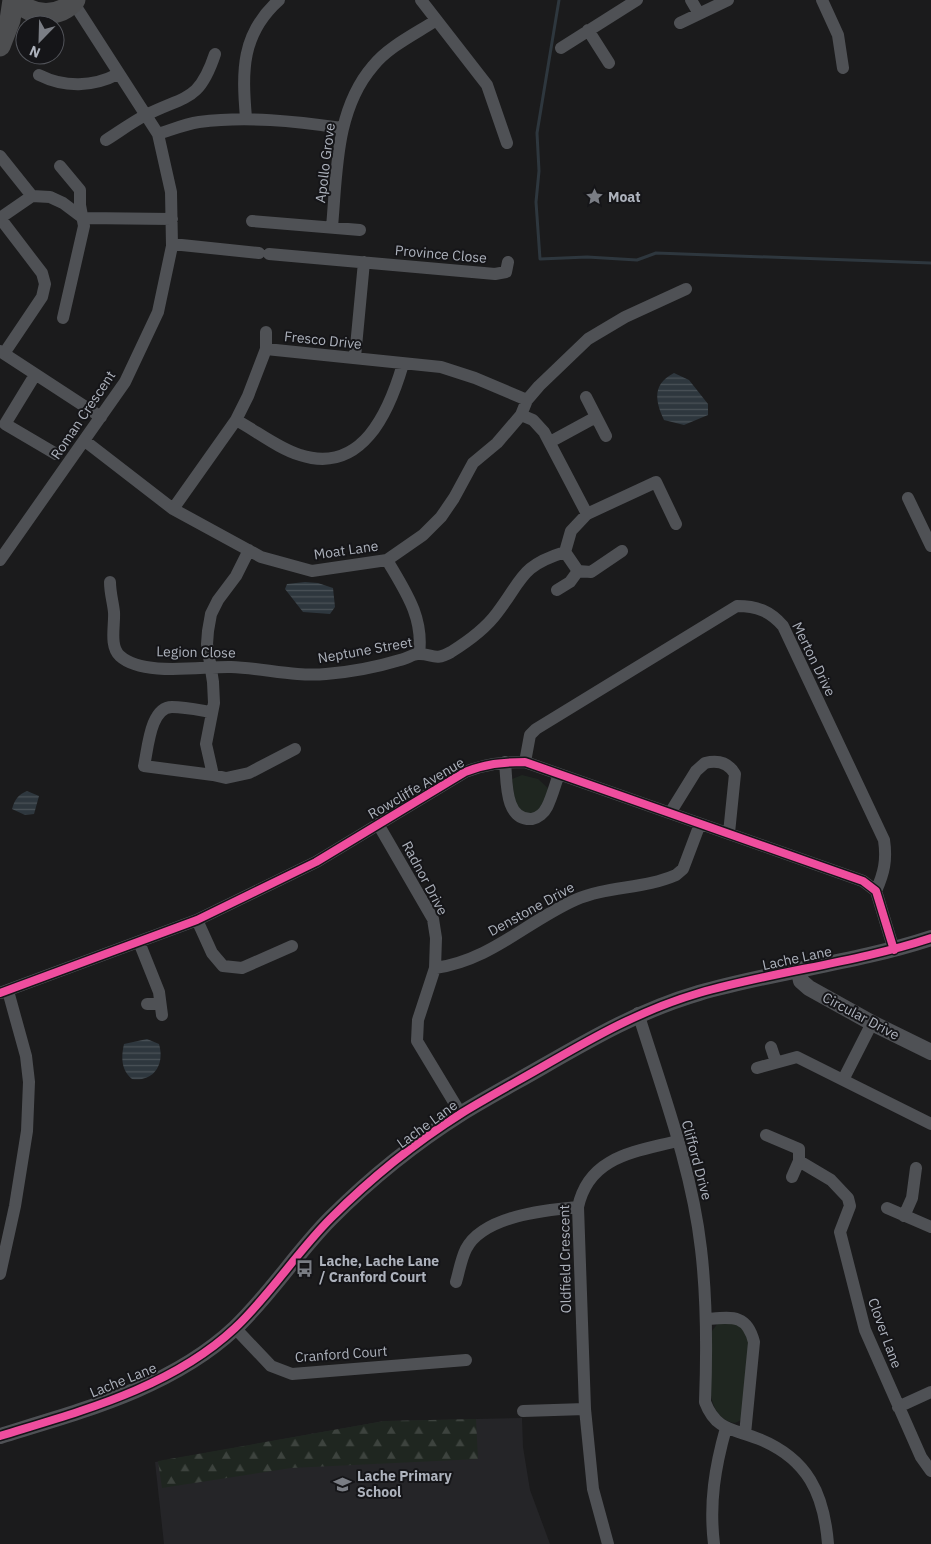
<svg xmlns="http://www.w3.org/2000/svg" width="931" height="1544" viewBox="0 0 931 1544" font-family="'IBM Plex Sans',sans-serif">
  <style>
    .built { fill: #252528 }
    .grass { fill: #1f2620 }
    .forest { fill: url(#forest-firs) }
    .water { fill: url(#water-rules) }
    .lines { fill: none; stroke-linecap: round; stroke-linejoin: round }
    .stream { stroke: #2e373e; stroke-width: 3 }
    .minor { stroke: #4f5155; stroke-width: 12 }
    .tertiary { stroke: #4f5155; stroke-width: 16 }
    .trunk { stroke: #4d4e50; stroke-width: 21 }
    .cycleway-casing { stroke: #151518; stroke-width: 11 }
    .cycleway { stroke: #ef4d9e; stroke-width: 8 }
    .labels { text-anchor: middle; stroke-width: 4; stroke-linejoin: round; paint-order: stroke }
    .street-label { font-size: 14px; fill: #adb2bc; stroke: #151518 }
    .poi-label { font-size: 14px; font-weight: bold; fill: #adb2bc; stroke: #151518; text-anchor: start }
  </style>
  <defs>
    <pattern id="forest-firs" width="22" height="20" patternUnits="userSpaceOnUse" patternTransform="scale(1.25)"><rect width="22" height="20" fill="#1f2620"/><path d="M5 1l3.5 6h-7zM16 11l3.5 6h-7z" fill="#3d433e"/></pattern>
    <pattern id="water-rules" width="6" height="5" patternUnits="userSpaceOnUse" patternTransform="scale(1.25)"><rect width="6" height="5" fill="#2e373e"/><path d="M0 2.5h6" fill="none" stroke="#4a5258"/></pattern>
  </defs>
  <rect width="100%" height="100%" fill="#1b1b1c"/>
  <path class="built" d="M 522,1418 L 523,1447 L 530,1490 L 550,1544 L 164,1544 L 155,1462 L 384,1421 Z"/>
  <path class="grass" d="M 522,775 L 538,779 L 550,790 L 543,804 L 533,816 L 521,813 L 515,802 L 512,779 Z
    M 718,1323 L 741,1324 L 750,1337 L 743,1419 L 735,1423 C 699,1417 711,1358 712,1331 Z"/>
  <path class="forest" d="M 476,1419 L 478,1459 L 291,1468 L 162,1488 L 158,1461 L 384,1421 Z"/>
  <path class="water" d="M 674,373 L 689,380 L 708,404 L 708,415 L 684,425 L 664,420 C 655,401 652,384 674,373 Z
    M 305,582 L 318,583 L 333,588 L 335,607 L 330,614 L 303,612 L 285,589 L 287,584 Z
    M 27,791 L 39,796 L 34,814 L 25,815 L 12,809 C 15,799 18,795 27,791 Z
    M 147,1039 L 159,1044 C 165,1064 154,1082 132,1079 C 121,1070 121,1057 124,1044 Z"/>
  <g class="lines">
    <path class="stream" d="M 559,0 L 537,133 L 539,171 L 536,202 L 540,259 L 587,257 L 637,260 L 656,253 L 931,263"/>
    <path class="minor" d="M 421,0 L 487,85 L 507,143
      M 691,0 L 698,12
      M 822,0 L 838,35 L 843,68
      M 680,23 L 728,0
      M 588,30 L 609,63
      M 561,48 L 637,0
      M 39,75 C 65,88 93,87 118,74
      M 246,118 C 242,71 241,34 279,0
      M 158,134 C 171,130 185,124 199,122 C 247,116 294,121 342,128
      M 106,140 C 119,132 132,122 146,115 C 186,95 199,102 215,54
      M 0,156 L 32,196
      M 60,166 L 80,190 L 80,205 L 84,226 L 63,318
      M 0,218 L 32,196 L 50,197 L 63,203 L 83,218 L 172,219
      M 0,218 L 42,273 L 45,284 L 42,297 L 5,352
      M 252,221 L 360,230
      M 332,227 C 337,173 335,110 373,66 C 388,47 415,34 435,21
      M 172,244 L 259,253
      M 269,254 L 495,274 L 506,272 L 508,262
      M 266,349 L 266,332
      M 0,351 L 101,417
      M 355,357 L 364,262
      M 35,375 L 5,424 L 56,454
      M 586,397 L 606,436
      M 521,415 L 533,420 L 544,432 L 587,514
      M 236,420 C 255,430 279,449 300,455 C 362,475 389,412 403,364
      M 85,441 L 173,509 L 261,557 L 312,571 L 387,560 L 423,535 L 441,517 L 454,498 L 473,463 L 497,443 L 521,415 L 527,400 L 539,386 L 588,339 L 625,317 L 686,289
      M 550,442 L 596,417
      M 908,498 L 931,546
      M 173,509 L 236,420 L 248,396 L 266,349 L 441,367 L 475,378 L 527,400
      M 565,552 L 578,571 L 591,572 L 622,551
      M 0,560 L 125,382 L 158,312 L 172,246 L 171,192 L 158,134 L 73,2
      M 387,560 C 405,591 424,617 419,654
      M 110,582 C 110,593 113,602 114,612 C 115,625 109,646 120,656 C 143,677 203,666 231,667 C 263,668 294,677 326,674 C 350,672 377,667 400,660 C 406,659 413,654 418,654 C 432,653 434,662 451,652 C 467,642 486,628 497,613 C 523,579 520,566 565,552 L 571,531 L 587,514 L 656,482 L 676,524
      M 557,590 L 570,582 L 578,571
      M 211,712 C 199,710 185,707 172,707 C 150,707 148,749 144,766 L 213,775 L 226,778 L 249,773 L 295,749
      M 505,762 C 507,780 504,821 532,819 C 538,818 544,813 547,807 C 552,797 555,785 559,774
      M 525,762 L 530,735 L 536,729 L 737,606 C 757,606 770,611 783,626 L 884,840 C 887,860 884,873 876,891
      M 213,775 L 206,744 L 214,703 L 213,682 L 207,644 L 208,631 L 211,614 L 218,600 L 236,576 L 249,550
      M 670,813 L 696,771 L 705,763 C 717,760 728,762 735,774 L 729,833
      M 378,824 L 433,919 L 436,938 L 435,968 L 418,1020 L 417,1041 L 461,1114
      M 197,920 L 212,953 L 223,966 L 242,968 L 292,946
      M 139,942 L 159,992 L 162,1015
      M 435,968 C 491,960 526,922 575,900 C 607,886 644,889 676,875 L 683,869 L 700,824
      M 0,993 L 197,920 L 316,862 L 465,772 C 485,764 502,762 525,762 L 863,881 L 876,891 L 894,950
      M 147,1004 L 160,1004
      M 638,1013 C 662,1090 692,1169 701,1249 C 707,1300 707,1350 705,1402 C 716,1431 734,1429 759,1439 C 808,1459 824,1494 828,1544
      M 872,1023 L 843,1080 L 931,1124
      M 771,1047 L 776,1062
      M 757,1068 L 797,1057 L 843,1080
      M 766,1135 L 799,1149 L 799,1161 L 831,1180 L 848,1198 L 850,1206 L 840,1232 L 865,1330 L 921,1457 L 931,1471
      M 792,1177 L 799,1161
      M 887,1208 L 931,1227
      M 904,1216 L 912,1198 L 916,1168
      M 0,1274 L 15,1206 L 27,1131 L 29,1082 L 26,1056 L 8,991
      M 456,1282 C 459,1272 461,1259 466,1249 C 483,1216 545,1210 578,1207
      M 707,1319 C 732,1317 747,1314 754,1342 L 745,1434
      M 235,1328 L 271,1366 L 292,1374 L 466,1360
      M 898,1407 L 931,1392
      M 523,1411 L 585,1409
      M 608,1544 L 593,1489 L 585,1409 L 578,1207 C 589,1156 635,1152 677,1141
      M 714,1544 C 709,1503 715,1467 726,1428"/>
    <path class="tertiary" d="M 799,972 L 801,981 L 809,988 L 872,1023 L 931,1052
      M 0,1436 C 81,1411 171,1388 235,1328 C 270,1295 297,1252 331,1218 C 370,1179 416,1142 462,1113 C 488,1097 516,1082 542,1067 C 594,1037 641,1010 699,993 C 775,971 855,963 931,938"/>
    <path class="trunk" d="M 17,0 C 32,18 60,18 75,0
      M 0,46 L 10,20 L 13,0"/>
    <defs>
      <path id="cycleway" d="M 0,993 L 197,920 L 316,862 L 465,772 C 485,764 502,762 525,762 L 863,881 L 876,891 L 894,950
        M 0,1436 C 81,1411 171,1388 235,1328 C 270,1295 297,1252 331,1218 C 370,1179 416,1142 462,1113 C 488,1097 516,1082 542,1067 C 594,1037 641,1010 699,993 C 775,971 855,963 931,938"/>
    </defs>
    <use href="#cycleway" class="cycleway-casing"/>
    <use href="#cycleway" class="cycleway"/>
  </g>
  <defs>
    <symbol id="sight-bare" viewBox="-9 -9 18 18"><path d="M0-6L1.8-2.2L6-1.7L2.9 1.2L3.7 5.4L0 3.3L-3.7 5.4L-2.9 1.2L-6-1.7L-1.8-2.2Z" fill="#7a7d84" stroke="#151518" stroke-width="2.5" paint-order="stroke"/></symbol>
    <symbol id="bus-bare" viewBox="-9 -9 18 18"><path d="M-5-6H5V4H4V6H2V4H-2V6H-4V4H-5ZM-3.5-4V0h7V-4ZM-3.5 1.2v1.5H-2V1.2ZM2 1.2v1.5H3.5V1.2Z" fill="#7a7d84" stroke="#151518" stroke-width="2.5" paint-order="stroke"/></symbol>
    <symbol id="school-bare" viewBox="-9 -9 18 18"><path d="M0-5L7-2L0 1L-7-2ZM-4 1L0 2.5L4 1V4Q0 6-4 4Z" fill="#7a7d84" stroke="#151518" stroke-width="2.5" paint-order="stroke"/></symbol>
  </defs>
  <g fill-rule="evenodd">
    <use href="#sight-bare" x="582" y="184" width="25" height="25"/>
    <use href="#bus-bare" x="292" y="1256" width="25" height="25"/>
    <use href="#school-bare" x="330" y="1472" width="25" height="25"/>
  </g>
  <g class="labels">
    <g class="street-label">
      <text transform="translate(325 163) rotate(-83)" y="5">Apollo Grove</text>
      <text transform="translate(441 254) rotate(5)" y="5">Province Close</text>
      <text transform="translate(323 340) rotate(6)" y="5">Fresco Drive</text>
      <text transform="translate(83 415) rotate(-56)" y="5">Roman Crescent</text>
      <text transform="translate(346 550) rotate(-8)" y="5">Moat Lane</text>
      <text transform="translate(365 650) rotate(-10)" y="5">Neptune Street</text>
      <text transform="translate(196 652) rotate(1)" y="5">Legion Close</text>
      <text transform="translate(814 659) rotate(64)" y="5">Merton Drive</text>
      <text transform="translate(416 788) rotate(-30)" y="5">Rowcliffe Avenue</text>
      <text transform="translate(425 878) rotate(62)" y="5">Radnor Drive</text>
      <text transform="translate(531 909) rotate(-29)" y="5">Denstone Drive</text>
      <text transform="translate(797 958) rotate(-12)" y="5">Lache Lane</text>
      <text transform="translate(861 1016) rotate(28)" y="5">Circular Drive</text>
      <text transform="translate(427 1124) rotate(-36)" y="5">Lache Lane</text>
      <text transform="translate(697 1160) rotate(75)" y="5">Clifford Drive</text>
      <text transform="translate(565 1259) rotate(-91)" y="5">Oldfield Crescent</text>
      <text transform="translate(885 1333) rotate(70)" y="5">Clover Lane</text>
      <text transform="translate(341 1354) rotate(-4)" y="5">Cranford Court</text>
      <text transform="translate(123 1380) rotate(-22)" y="5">Lache Lane</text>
    </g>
    <g class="poi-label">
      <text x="608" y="202">Moat</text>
      <text x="319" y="1266">Lache, Lache Lane<tspan x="319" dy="16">/ Cranford Court</tspan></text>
      <text x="357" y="1481">Lache Primary<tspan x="357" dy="16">School</tspan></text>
    </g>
  </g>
  <g transform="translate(40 40) rotate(203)"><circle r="24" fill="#151518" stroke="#52545a"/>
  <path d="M0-4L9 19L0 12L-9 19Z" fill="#7a7d84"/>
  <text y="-8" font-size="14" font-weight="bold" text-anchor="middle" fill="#adb2bc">N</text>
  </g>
</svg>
